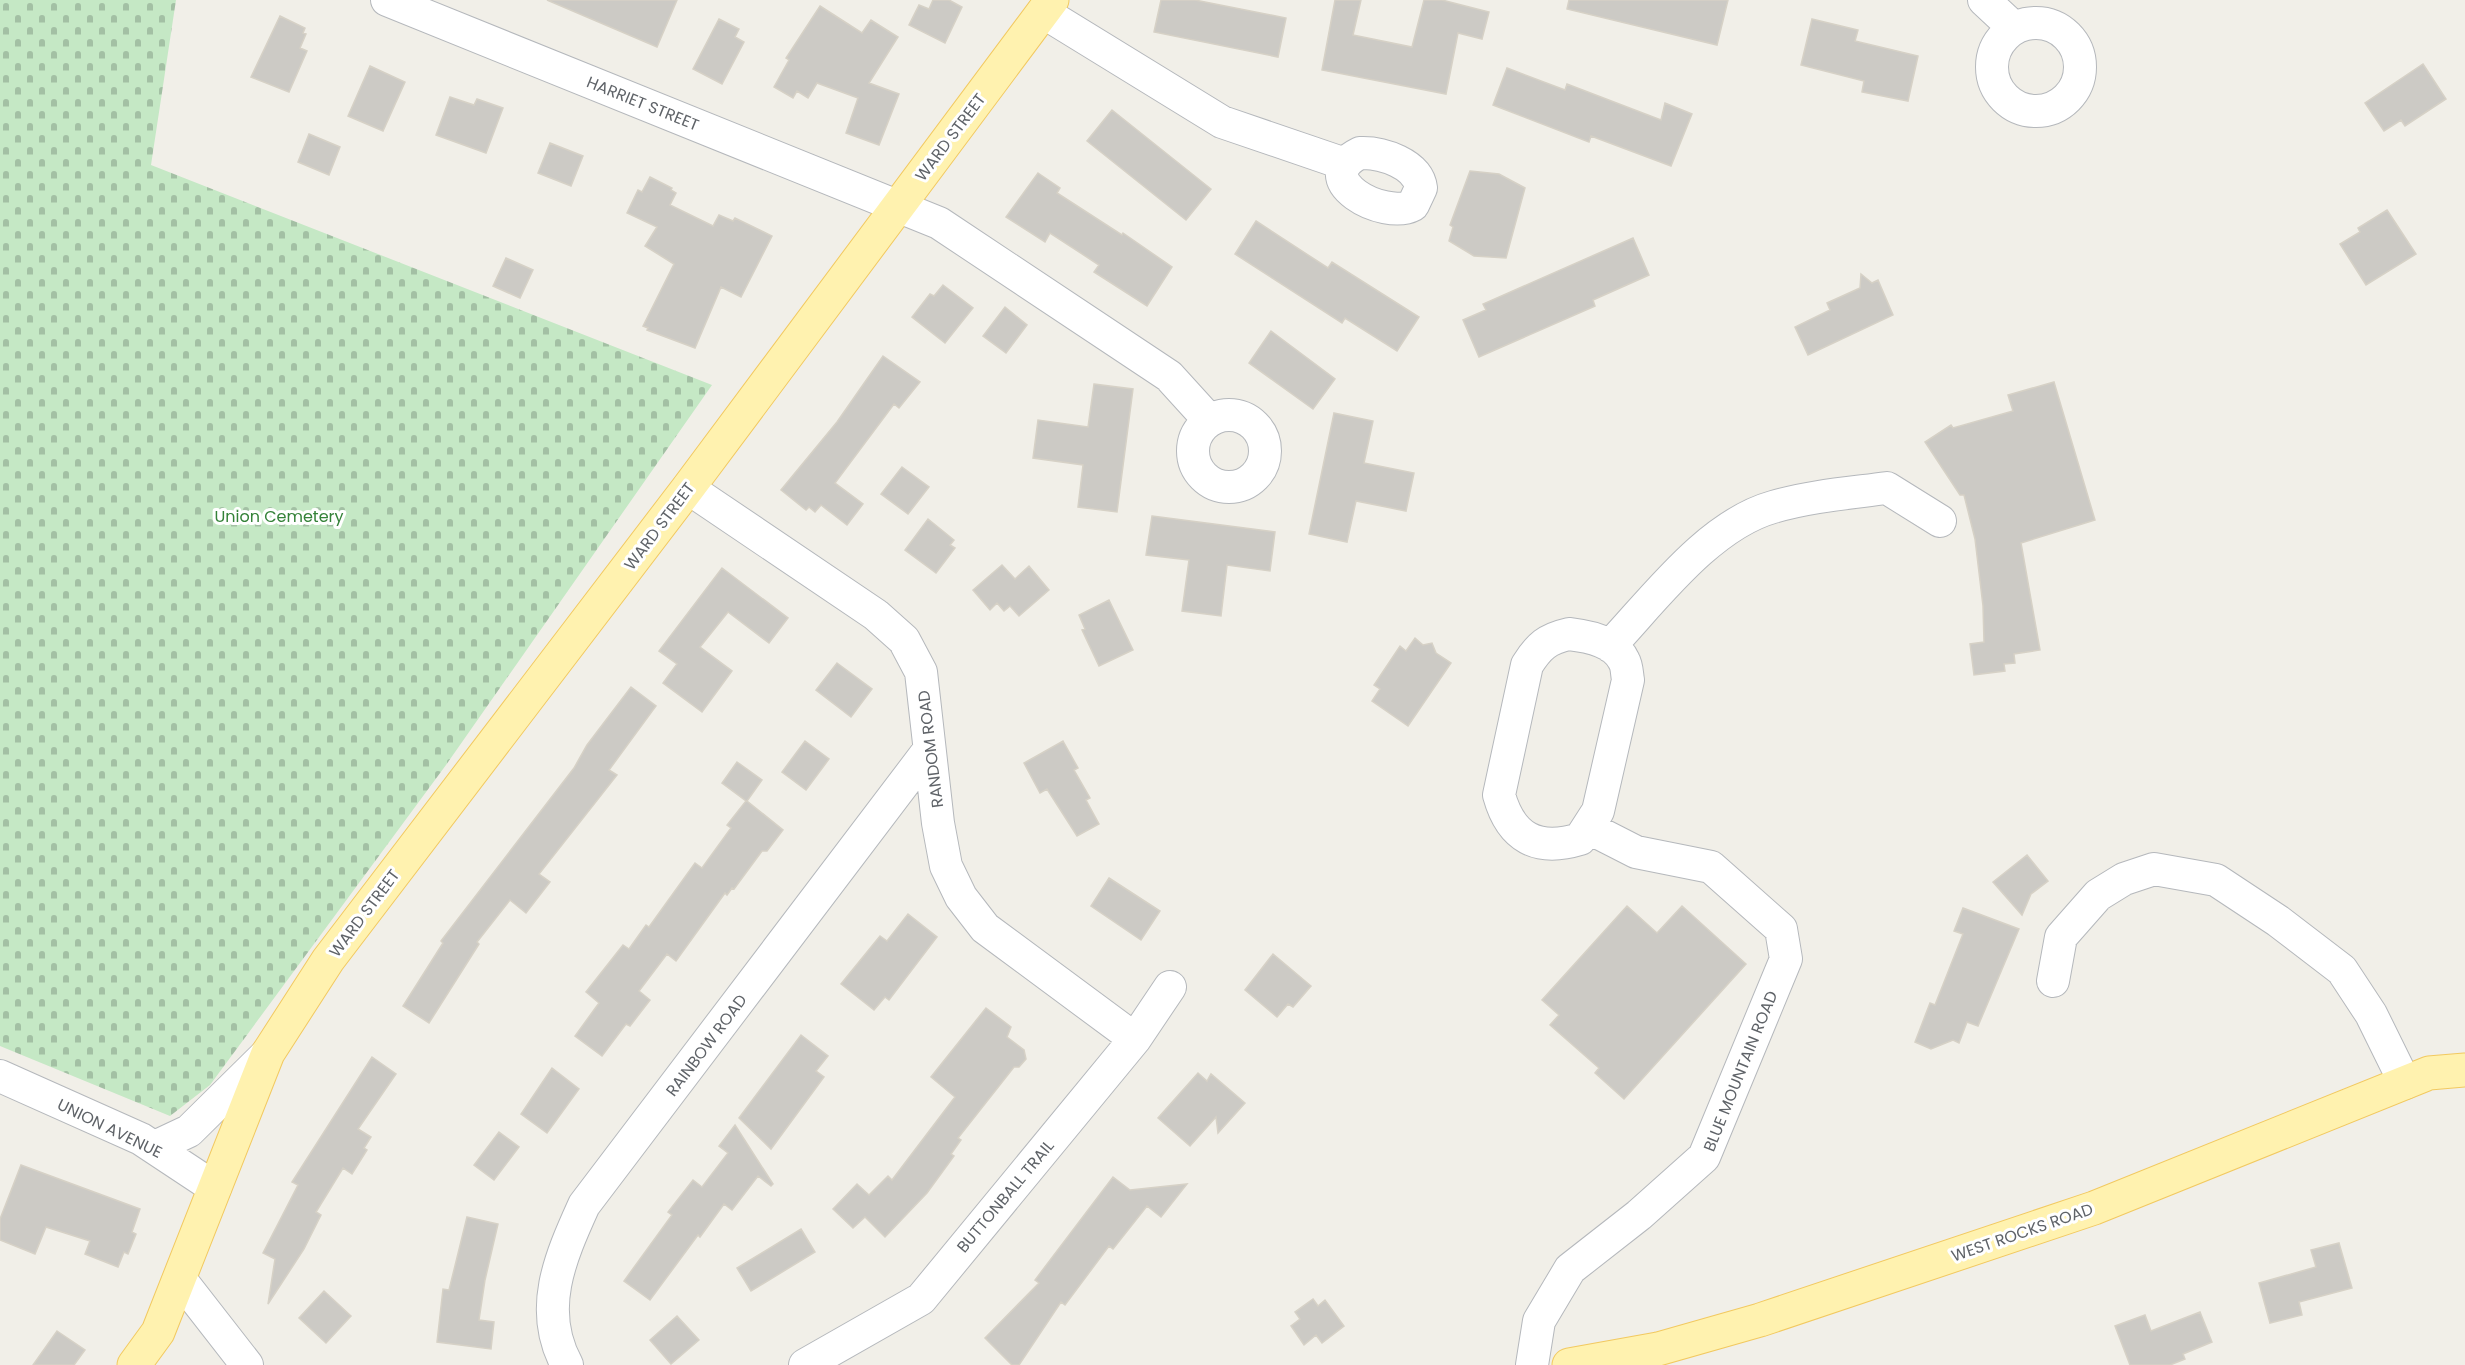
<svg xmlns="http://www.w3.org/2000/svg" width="2465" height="1365" viewBox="0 0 2465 1365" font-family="Poppins,sans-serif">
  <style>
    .cemetery { fill: url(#cemetery-stones) }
    .building { fill: #cccac5; stroke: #d6d1c6; stroke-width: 1.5 }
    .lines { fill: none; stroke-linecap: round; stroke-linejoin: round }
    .minor-casing { stroke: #b5b8bc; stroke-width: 34 }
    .major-casing { stroke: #f2c960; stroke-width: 35 }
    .minor { stroke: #fff; stroke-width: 32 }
    .major { stroke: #fff2af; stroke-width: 33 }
    .labels { text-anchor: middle; stroke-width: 6; stroke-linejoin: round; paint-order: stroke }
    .street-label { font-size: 16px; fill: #5f6368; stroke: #fff }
    .park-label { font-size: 16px; fill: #348238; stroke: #fff }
  </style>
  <defs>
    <pattern id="cemetery-stones" width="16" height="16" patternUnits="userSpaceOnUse" patternTransform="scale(1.5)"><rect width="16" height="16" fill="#c5e8c5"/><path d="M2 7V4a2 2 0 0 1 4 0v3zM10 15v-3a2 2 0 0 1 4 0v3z" fill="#a3c0a4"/></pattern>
  </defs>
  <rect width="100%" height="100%" fill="#f1efe8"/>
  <path class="cemetery" d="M 0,0 L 176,0 L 151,165 L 712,385 L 446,765 L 210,1085 L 170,1116 L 0,1046 Z"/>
  <path class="building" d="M 547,0 L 677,0 L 657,47 Z
    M 933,0 L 949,0 L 962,7 L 945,43 L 909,25 L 919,5 L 929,9 Z
    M 1161,0 L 1195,0 L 1286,18 L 1278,57 L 1154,32 Z
    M 1335,0 L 1361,0 L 1353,35 L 1412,47 L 1424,0 L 1442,0 L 1489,12 L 1482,39 L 1458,33 L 1446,94 L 1322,70 Z
    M 1569,0 L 1728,0 L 1717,45 L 1567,9 Z
    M 820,6 L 862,33 L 871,20 L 898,37 L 869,83 L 899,94 L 879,145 L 846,133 L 858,98 L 817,83 L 808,98 L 797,91 L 793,98 L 774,87 L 789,60 L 786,58 Z
    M 280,16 L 305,28 L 303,33 L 306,34 L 300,48 L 307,51 L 289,92 L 251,77 Z
    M 719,19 L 739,29 L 735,37 L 744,42 L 722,84 L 693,69 Z
    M 1812,19 L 1858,30 L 1855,41 L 1918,56 L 1908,101 L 1862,92 L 1864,81 L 1801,65 Z
    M 2423,64 L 2446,99 L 2405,126 L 2401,120 L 2384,131 L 2365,103 Z
    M 370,66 L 405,82 L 383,131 L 348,116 Z
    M 1507,68 L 1565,90 L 1567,84 L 1661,120 L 1665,103 L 1692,114 L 1671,166 L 1591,136 L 1589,142 L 1493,105 Z
    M 450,97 L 474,105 L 477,99 L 503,108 L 486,153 L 436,135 Z
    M 1112,110 L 1211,189 L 1186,220 L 1087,141 Z
    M 309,134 L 340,147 L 329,175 L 298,162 Z
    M 550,143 L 583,156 L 571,186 L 538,173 Z
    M 1470,171 L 1499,174 L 1525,188 L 1506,258 L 1474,256 L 1449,241 L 1453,227 L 1450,225 Z
    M 1038,173 L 1060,188 L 1057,193 L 1122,235 L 1123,233 L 1172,267 L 1147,306 L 1094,272 L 1099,265 L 1050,233 L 1045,242 L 1006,217 Z
    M 650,177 L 672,188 L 671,190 L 676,193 L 670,205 L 713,226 L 719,215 L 733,221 L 735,218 L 772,236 L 741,297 L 721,287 L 695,348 L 647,330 L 648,328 L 643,326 L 674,264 L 645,246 L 657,227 L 627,213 L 638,190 L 642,192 Z
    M 2387,210 L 2416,254 L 2366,285 L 2340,244 L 2360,232 L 2358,228 Z
    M 1256,221 L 1328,268 L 1332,262 L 1419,317 L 1397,351 L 1345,318 L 1342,323 L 1235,254 Z
    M 1633,238 L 1649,275 L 1593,300 L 1595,306 L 1479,357 L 1463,320 L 1486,310 L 1483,304 Z
    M 506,258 L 533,270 L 520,298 L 493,286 Z
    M 1861,274 L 1872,283 L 1878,280 L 1893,315 L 1808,355 L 1795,327 L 1830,310 L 1827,303 L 1860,288 Z
    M 943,285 L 973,308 L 945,343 L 912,317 L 930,294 L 934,296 Z
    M 1005,307 L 1027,325 L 1006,353 L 983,336 Z
    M 1271,331 L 1335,379 L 1313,409 L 1249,363 Z
    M 883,356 L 920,382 L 899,408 L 894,404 L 835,483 L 863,504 L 847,525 L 821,505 L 815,512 L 809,507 L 806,510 L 781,490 L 837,422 Z
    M 2054,382 L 2095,520 L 2021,543 L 2040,650 L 2014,654 L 2015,663 L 2004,664 L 2005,671 L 1974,675 L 1970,644 L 1984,642 L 1983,606 L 1975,539 L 1964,495 L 1960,495 L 1925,442 L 1951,425 L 1953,428 L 2013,411 L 2008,395 Z
    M 1094,384 L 1133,389 L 1117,512 L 1078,507 L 1083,465 L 1033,458 L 1038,420 L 1088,427 Z
    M 1334,413 L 1373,421 L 1364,463 L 1414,473 L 1406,511 L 1356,501 L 1347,542 L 1309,534 Z
    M 902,467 L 929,487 L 908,514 L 881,494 Z
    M 1152,516 L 1275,532 L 1270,571 L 1227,565 L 1221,616 L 1182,611 L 1189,560 L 1146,555 Z
    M 928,519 L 954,540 L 950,545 L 955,548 L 936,573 L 905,550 Z
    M 1002,565 L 1015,579 L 1029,566 L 1049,590 L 1019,616 L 1010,606 L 1004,611 L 997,603 L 990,610 L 973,590 Z
    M 722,568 L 788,618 L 769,643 L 728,612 L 700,647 L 732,671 L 702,712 L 663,683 L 677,664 L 659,651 Z
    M 1109,600 L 1133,650 L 1099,666 L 1082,630 L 1085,629 L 1079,615 Z
    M 1415,638 L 1423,645 L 1432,643 L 1436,653 L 1451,663 L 1408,726 L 1372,701 L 1380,689 L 1374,685 L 1400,646 L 1406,651 Z
    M 837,663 L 872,689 L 851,717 L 816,690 Z
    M 631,687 L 656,706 L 609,770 L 617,775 L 539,874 L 550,882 L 526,913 L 510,900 L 477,942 L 479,944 L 429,1023 L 403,1006 L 443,943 L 441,941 L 574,768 L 587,745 Z
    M 805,741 L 829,759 L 806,790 L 782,772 Z
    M 1063,741 L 1078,768 L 1074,770 L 1090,798 L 1086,800 L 1099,824 L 1077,836 L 1047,789 L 1040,793 L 1024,763 Z
    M 737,762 L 762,780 L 747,801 L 783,830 L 767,851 L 762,851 L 734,889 L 732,888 L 727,895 L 725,893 L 676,961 L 667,954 L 639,991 L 650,1000 L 630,1026 L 626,1024 L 602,1056 L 575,1036 L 599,1003 L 586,992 L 623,945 L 629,949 L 646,925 L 649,927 L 695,863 L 702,868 L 731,828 L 727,825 L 746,801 L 722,783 Z
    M 2027,855 L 2048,881 L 2031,894 L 2022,915 L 1993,882 Z
    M 1109,878 L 1160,911 L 1141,940 L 1091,906 Z
    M 1627,906 L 1657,933 L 1682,906 L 1746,964 L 1624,1099 L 1595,1073 L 1599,1068 L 1550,1025 L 1559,1015 L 1542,1000 Z
    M 1963,908 L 2019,929 L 1978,1026 L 1967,1022 L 1959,1043 L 1953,1040 L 1931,1049 L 1915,1042 L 1930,1003 L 1935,1005 L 1963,934 L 1954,931 Z
    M 908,914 L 937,937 L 889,1000 L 885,997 L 874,1010 L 841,984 L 880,936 L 887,941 Z
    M 1273,954 L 1311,986 L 1293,1007 L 1288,1004 L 1277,1017 L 1245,990 Z
    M 986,1008 L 1011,1027 L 1007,1037 L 1024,1050 L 1026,1059 L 1019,1067 L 1014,1067 L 958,1138 L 961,1140 L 951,1154 L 954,1156 L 927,1193 L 885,1237 L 865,1217 L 853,1228 L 833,1209 L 857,1184 L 869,1195 L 888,1176 L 892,1180 L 955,1097 L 931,1077 Z
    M 801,1035 L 828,1056 L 816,1071 L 824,1077 L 771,1149 L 739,1118 Z
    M 372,1057 L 396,1074 L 358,1129 L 371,1137 L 364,1148 L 367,1150 L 352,1174 L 343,1168 L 316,1212 L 321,1215 L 304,1249 L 268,1304 L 275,1259 L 263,1253 L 298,1185 L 292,1182 Z
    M 552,1068 L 579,1089 L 547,1133 L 521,1114 Z
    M 1198,1073 L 1207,1081 L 1211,1074 L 1245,1103 L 1218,1133 L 1216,1117 L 1190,1146 L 1158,1118 Z
    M 735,1125 L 773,1184 L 771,1186 L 758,1176 L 732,1210 L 724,1204 L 700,1237 L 698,1235 L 650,1300 L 624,1281 L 672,1215 L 668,1212 L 693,1180 L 702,1187 L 728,1153 L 719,1146 Z
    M 499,1132 L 519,1147 L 494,1180 L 474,1165 Z
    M 21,1165 L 140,1209 L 132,1232 L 136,1234 L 128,1254 L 124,1252 L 118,1267 L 85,1254 L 90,1241 L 46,1227 L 35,1254 L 0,1240 L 0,1219 Z
    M 1113,1177 L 1130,1190 L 1187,1184 L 1161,1217 L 1147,1206 L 1113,1249 L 1109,1246 L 1065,1305 L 1061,1302 L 1019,1365 L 1012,1365 L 985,1338 L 1039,1283 L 1035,1280 Z
    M 467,1217 L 498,1224 L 485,1280 L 479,1320 L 494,1322 L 491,1349 L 437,1342 L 443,1289 L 449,1290 Z
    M 801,1229 L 815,1252 L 751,1291 L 737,1268 Z
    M 2339,1243 L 2352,1288 L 2299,1302 L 2302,1315 L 2270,1323 L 2259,1283 L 2316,1267 L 2311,1250 Z
    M 324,1291 L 351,1316 L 326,1343 L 299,1318 Z
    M 1313,1299 L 1318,1306 L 1325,1300 L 1344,1326 L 1322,1343 L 1316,1335 L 1304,1345 L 1291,1326 L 1300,1319 L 1295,1312 Z
    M 2200,1312 L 2212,1342 L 2183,1354 L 2185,1359 L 2170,1365 L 2130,1365 L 2115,1326 L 2145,1315 L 2151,1331 Z
    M 677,1316 L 699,1340 L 671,1364 L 650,1340 Z
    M 57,1331 L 85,1350 L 74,1365 L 33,1365 Z"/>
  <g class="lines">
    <defs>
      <path id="minor" d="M 387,0 L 939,223 L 1169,376 L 1209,420
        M 1984,0 L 2014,28
        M 1043,12 L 1222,122 L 1345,164
        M1992 67a44 44 0 1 1 88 0a44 44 0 1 1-88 0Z
        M 1360,153 C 1382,152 1418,164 1421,188 L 1413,205 C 1384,221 1307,179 1360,153 Z
        M1193 451a36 36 0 1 1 72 0a36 36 0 1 1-72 0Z
        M 688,488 L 876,615 L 904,640 L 921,672 L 938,823 L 946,866 L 961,897 L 985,928 L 1135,1039
        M 1569,634 C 1587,636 1615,641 1624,661 C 1627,666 1627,675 1628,680 L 1598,811 L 1580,839 C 1537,852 1511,838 1499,795 L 1527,665 C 1539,646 1547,639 1569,634 Z
        M 1610,646 C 1655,598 1709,525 1773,507 C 1810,496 1850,493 1887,488 L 1940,521
        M 2053,981 L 2061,937 L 2098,895 L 2124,879 L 2154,869 L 2216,880 L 2278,921 L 2342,970 L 2371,1014 L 2405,1083
        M 0,1076 L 141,1139 L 215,1188
        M 155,1147 L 189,1131 L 266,1055
        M 180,1279 L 247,1365
        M 567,1365 C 537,1310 560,1258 584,1205 L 929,750
        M 805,1365 L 921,1299 L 1135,1039 L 1170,987
        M 1532,1365 L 1539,1321 L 1570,1269 L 1639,1215 L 1704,1157 L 1786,959 L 1781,929 L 1711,867 L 1636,852 L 1589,828"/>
      <path id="major" d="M 134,1365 L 158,1332 L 268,1053 L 328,960 L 688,488 L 1052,0
        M 1569,1365 L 1658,1349 L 1760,1320 L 2094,1208 L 2429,1073 L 2465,1070"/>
    </defs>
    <use href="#minor" class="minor-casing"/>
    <use href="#major" class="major-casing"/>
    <use href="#minor" class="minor"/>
    <use href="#major" class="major"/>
  </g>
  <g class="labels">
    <g class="street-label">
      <text transform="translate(643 103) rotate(22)" y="6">HARRIET STREET</text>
      <text transform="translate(950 137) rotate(-53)" y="6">WARD STREET</text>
      <text transform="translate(659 526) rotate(-53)" y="6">WARD STREET</text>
      <text transform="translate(930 749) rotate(-97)" y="6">RANDOM ROAD</text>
      <text transform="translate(364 913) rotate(-53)" y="6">WARD STREET</text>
      <text transform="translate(706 1045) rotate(-53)" y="6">RAINBOW ROAD</text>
      <text transform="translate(1740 1071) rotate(-68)" y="6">BLUE MOUNTAIN ROAD</text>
      <text transform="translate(110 1128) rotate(26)" y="6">UNION AVENUE</text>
      <text transform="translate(1005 1196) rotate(-50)" y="6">BUTTONBALL TRAIL</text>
      <text transform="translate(2022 1232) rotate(-19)" y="6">WEST ROCKS ROAD</text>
    </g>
    <g class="park-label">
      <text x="279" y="522">Union Cemetery</text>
    </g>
  </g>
</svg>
